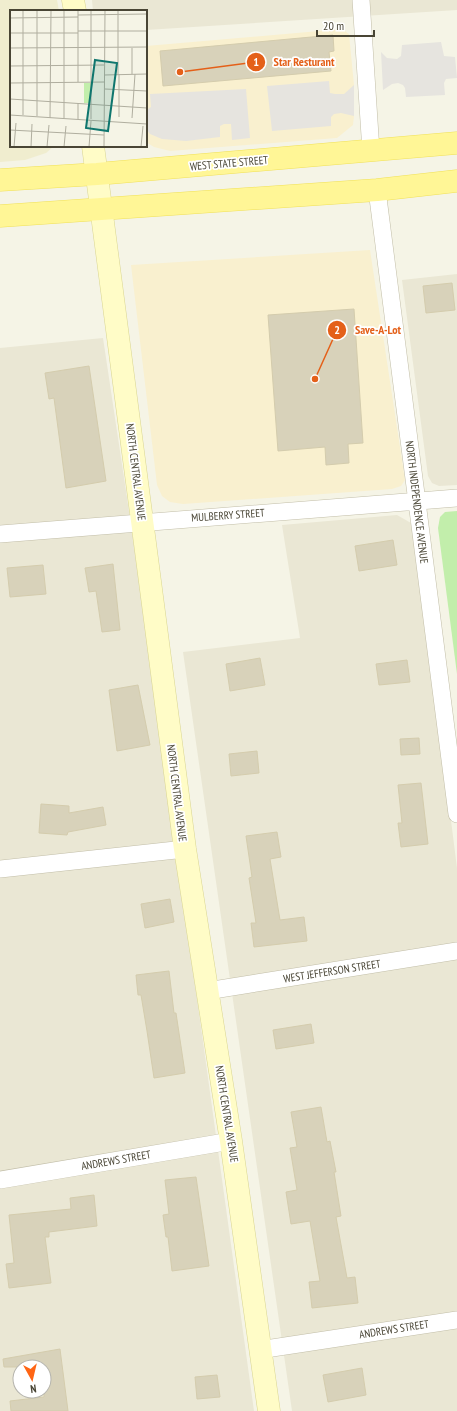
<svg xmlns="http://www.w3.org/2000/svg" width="457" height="1411" viewBox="0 0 457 1411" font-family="'PT Sans Narrow',sans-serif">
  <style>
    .residential { fill: #eae7d4; fill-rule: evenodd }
    .commercial { fill: #f9f0cf }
    .education { fill: #f0edcf }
    .green { fill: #c2eeab }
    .parking { fill: #e6e4df }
    .building { fill: #d8d2ba; stroke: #d4ccad }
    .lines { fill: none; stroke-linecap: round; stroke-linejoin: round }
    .street-casing { stroke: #c2bea8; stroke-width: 18 }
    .secondary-casing { stroke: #d9d591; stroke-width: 23 }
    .primary-casing { stroke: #f1e159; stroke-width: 23 }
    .street { stroke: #fff; stroke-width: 17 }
    .secondary { stroke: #fffcc7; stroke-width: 22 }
    .primary { stroke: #fff696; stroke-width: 22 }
    .labels { text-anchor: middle; stroke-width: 3.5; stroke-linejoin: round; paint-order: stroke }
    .street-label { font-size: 11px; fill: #494535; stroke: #fff }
    .inset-road { fill: none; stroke: #b0ae9f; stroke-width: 1 }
    .view { fill: #0f766e; fill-opacity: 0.15; stroke: #0f766e; stroke-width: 2 }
    .inset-edge { fill: none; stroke: #494535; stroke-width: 2 }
    .leader { fill: none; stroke: #e46019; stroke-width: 1.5 }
    .callout-dot { fill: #e46019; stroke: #fff; stroke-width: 1.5 }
    .mark-label { font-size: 12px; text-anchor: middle; font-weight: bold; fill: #fff }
    .callout-label { font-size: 12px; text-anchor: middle; font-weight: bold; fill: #e46019; stroke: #fff; stroke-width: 3.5; stroke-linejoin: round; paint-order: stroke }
  </style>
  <rect width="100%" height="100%" fill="#f5f4e6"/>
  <path class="residential" d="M 92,0 L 457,0 L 457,10 L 146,30 L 146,11 L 93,11 Z
    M 457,274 L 457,485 L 439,486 L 432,483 L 428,476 L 402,280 Z
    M 103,338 L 138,571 L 254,1411 L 0,1411 L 0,348 ZM 20,1367 L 44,1367 L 44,1391 L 20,1391 Z
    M 397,515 L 411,523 L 415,535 L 457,868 L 457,1411 L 292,1411 L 183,652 L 300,638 L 282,525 Z"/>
  <path class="commercial" d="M 342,29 L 349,34 L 354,85 L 354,116 L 353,125 L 337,138 L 170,151 L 154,147 L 146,142 L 146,46 Z
    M 370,250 L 405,480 L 401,486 L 392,489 L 183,504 L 170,502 L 162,496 L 157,485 L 131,265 Z"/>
  <path class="education" d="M 0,0 L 57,0 L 59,11 L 11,11 L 11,146 L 54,146 L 46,153 L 25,160 L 0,162 Z"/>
  <path class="green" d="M 457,511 L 457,674 L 438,528 L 440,517 L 445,512 Z"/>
  <path class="parking" d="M 441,42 L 444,56 L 455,57 L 457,78 L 446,79 L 444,83 L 445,95 L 406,97 L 405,88 L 403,85 L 398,83 L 392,84 L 383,90 L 381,52 L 387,58 L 397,59 L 401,56 L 402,45 Z
    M 329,81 L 330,93 L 335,94 L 344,94 L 354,85 L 354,116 L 341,113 L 334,114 L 331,117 L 331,126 L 272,131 L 267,86 Z
    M 246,89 L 250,138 L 232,140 L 231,124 L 224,124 L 220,126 L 220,137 L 186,141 L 162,139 L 150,134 L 146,129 L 146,107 L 148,109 L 151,107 L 150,94 Z"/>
  <path class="building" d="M 333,35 L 334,51 L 329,52 L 331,71 L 163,86 L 160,51 Z
    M 452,283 L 455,310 L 426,313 L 423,286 Z
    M 354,309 L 363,443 L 348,444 L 349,463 L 326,465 L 325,447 L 278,451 L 268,315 Z
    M 89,366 L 106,481 L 66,488 L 54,398 L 49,399 L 45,373 Z
    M 393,540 L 397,565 L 359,571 L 355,546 Z
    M 113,564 L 120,630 L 102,632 L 96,591 L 89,592 L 85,568 Z
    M 43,565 L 46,594 L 10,597 L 7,568 Z
    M 260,658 L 265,685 L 230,691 L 226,664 Z
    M 407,660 L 410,682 L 379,685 L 376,664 Z
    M 138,685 L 150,745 L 117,751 L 109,690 Z
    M 419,738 L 420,754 L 401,755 L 400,739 Z
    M 257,751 L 259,773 L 231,776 L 229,754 Z
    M 421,783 L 428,844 L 401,847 L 398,823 L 402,823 L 398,785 Z
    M 41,804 L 69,806 L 69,813 L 103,807 L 106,825 L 68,832 L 67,835 L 39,833 Z
    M 277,832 L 281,857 L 270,859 L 280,920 L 304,917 L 307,941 L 254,947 L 251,923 L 256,923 L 249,878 L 252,877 L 246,836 Z
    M 170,899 L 174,922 L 145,928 L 141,904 Z
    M 169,971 L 174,1013 L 176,1013 L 185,1073 L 154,1078 L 147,1031 L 141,995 L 138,995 L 136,975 Z
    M 311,1024 L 314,1043 L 276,1049 L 273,1030 Z
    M 321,1107 L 327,1142 L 330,1141 L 336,1172 L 334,1172 L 341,1216 L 336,1217 L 347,1278 L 355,1277 L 358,1303 L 312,1308 L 309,1282 L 320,1281 L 310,1221 L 291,1224 L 286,1192 L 297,1190 L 290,1148 L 297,1147 L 291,1112 Z
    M 196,1177 L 209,1266 L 172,1271 L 168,1237 L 166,1237 L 163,1215 L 169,1214 L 165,1180 Z
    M 94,1195 L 97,1226 L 49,1232 L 49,1237 L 45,1237 L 51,1283 L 9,1288 L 6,1264 L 14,1263 L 9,1215 L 71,1209 L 70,1198 Z
    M 60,1349 L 68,1411 L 11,1411 L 10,1401 L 44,1397 L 44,1367 L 4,1367 L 3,1359 Z
    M 362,1368 L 366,1395 L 328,1402 L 323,1375 Z
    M 217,1375 L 220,1397 L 197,1399 L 195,1377 Z"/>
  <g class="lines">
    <defs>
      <path id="street" d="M 361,0 L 371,151
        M 377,190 L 457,814
        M 0,534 L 457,498
        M 0,869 L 185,849
        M 207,991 L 457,951
        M 0,1180 L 231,1141
        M 259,1350 L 457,1320"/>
      <path id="secondary" d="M 73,0 L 75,11
        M 93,146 L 185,849 L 231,1141 L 269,1411"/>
      <path id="primary" d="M 0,180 L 97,174 L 457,143
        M 0,216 L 377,190 L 457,181"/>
    </defs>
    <use href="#street" class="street-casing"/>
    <use href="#secondary" class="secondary-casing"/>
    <use href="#primary" class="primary-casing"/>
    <use href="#street" class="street"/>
    <use href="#secondary" class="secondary"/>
    <use href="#primary" class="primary"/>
  </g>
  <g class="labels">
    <g class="street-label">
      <text transform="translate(229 163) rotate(-5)" y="4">WEST STATE STREET</text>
      <text transform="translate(136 472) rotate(83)" y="4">NORTH CENTRAL AVENUE</text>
      <text transform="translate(417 502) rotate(83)" y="4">NORTH INDEPENDENCE AVENUE</text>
      <text transform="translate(228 515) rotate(-4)" y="4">MULBERRY STREET</text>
      <text transform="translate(177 793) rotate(83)" y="4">NORTH CENTRAL AVENUE</text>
      <text transform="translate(332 971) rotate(-9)" y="4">WEST JEFFERSON STREET</text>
      <text transform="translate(227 1114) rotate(81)" y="4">NORTH CENTRAL AVENUE</text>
      <text transform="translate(116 1160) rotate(-10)" y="4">ANDREWS STREET</text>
      <text transform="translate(394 1329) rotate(-9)" y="4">ANDREWS STREET</text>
    </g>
  </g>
  <g transform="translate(10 10)">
    <rect width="137" height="137" fill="#f5f4e6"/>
    <path d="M 74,73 L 81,73 L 80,93 L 74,93 Z" fill="#c2eeab"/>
    <path class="inset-road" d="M 13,0 L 13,105M 68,0 L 68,72M 68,5 L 137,4M 0,8 L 68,7M 68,21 L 137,21M 0,23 L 68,23M 0,38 L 137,37M 122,38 L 122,64M 0,56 L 94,55M 137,56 L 137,37M 108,64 L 108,0M 94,65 L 137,64M 0,73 L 95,72M 95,79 L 137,81M 0,89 L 137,98M 0,105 L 137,114M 27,106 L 27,0M 109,107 L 109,64M 40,108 L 41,0M 54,108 L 54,0M 122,108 L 125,64M 68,109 L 68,93M 81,109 L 81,0M 0,120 L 94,125M 4,137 L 6,113M 21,137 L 22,114M 37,137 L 39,115M 54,137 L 56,116M 79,137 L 81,111M 94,137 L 95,0M 131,137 L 133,116"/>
    <path class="view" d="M 85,50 L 107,53 L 98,121 L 76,118 Z"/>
    <rect width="137" height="137" class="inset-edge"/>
  </g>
  <path class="leader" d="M180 72L256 62M315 379L337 330"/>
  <g class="callout-dot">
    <circle cx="180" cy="72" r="4"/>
    <circle cx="315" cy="379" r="4"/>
    <circle cx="256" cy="62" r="10"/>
    <circle cx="337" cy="330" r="10"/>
  </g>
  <g class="mark-label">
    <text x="256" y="66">1</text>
    <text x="337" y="334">2</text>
  </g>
  <g class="callout-label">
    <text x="304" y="66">Star Resturant</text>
    <text x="378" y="334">Save-A-Lot</text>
  </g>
  <g transform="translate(32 1379) rotate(172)"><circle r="19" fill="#ffffff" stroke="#b6b5ae"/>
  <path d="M0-3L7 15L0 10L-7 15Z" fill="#ff6514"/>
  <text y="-6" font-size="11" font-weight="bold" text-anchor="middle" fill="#494535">N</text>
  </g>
  <path d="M317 30v6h57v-6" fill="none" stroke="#494535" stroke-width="2"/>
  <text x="323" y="30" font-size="12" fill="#494535" stroke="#ffffff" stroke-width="3" paint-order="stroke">20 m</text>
</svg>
